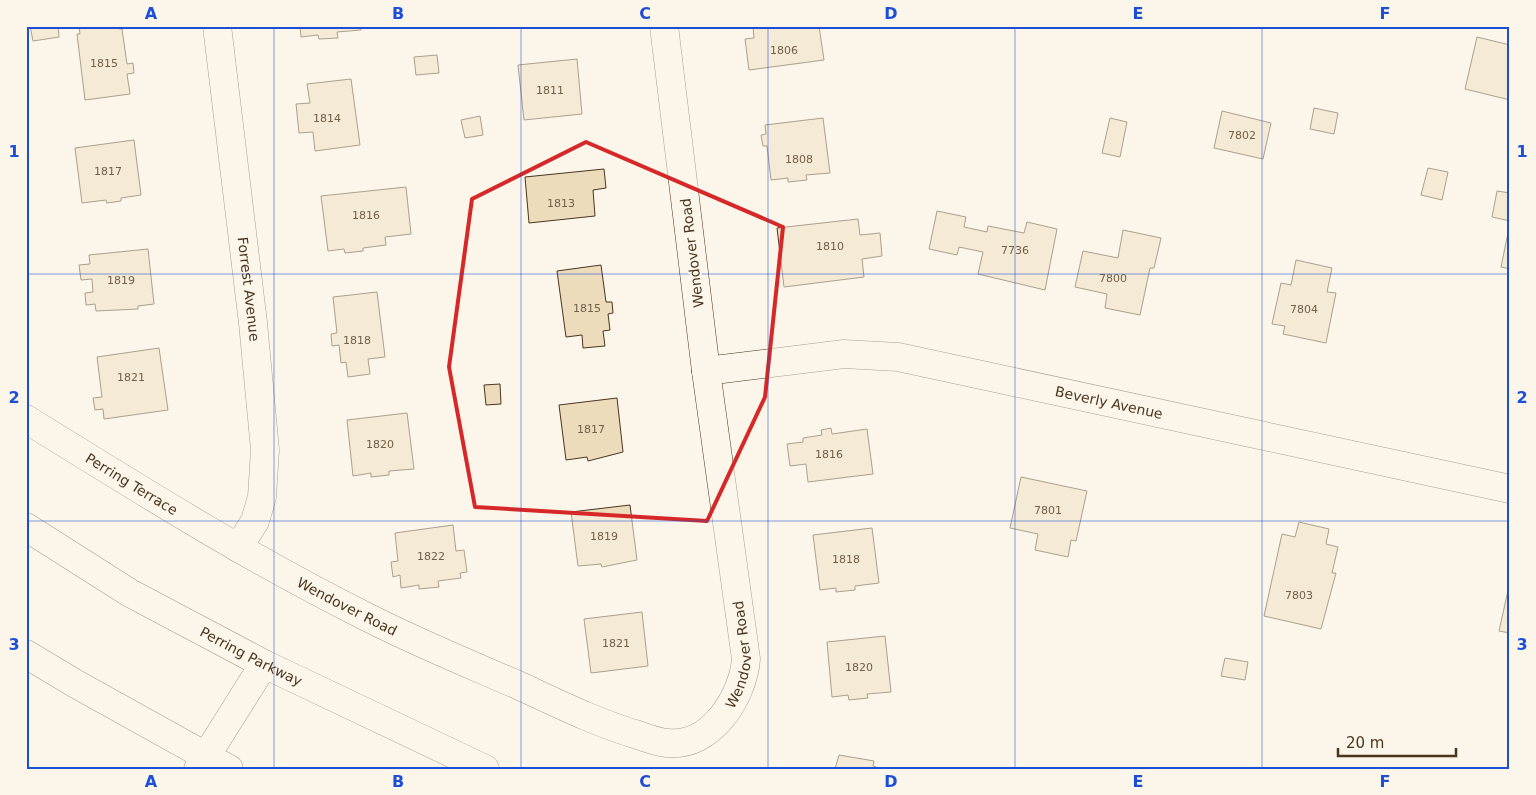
<svg xmlns="http://www.w3.org/2000/svg" width="1536" height="795" viewBox="0 0 1536 795" font-family="'DejaVu Sans',sans-serif">
  <style>
    .building { fill: #ecdcbc; stroke: #4a3520 }
    .lines { fill: none; stroke-linecap: round; stroke-linejoin: round }
    .street-casing { stroke: #4a3520; stroke-width: 29 }
    .primary-casing { stroke: #4a3520; stroke-width: 29 }
    .street { stroke: #fbf6e9; stroke-width: 28 }
    .primary { stroke: #fbf6e9; stroke-width: 28 }
    .marked { fill: none; stroke: #d62828; stroke-width: 4; stroke-linejoin: round }
    .grid { fill: none; stroke: #1d4ed8; stroke-width: 1; stroke-opacity: 0.55 }
    .labels { text-anchor: middle; stroke-width: 4; stroke-linejoin: round; paint-order: stroke }
    .number-label { font-size: 11px; fill: #725f47 }
    .street-label { font-size: 14px; fill: #4a3520; stroke: #fbf6e9 }
    .neatline { fill: none; stroke: #1d4ed8; stroke-width: 2 }
    .grid-label { font-size: 16px; text-anchor: middle; font-weight: bold; fill: #1d4ed8 }
  </style>
  <rect width="100%" height="100%" fill="#fbf6e9"/>
  <path class="building" d="M 30,26 L 58,26 L 59,37 L 33,41 Z
    M 79,26 L 119,26 L 119,29 L 122,29 L 127,64 L 133,63 L 134,73 L 127,74 L 130,94 L 85,100 L 77,34 L 80,34 Z
    M 300,26 L 361,26 L 361,30 L 337,32 L 338,38 L 319,39 L 318,35 L 301,37 Z
    M 753,26 L 819,26 L 824,60 L 749,70 L 745,39 L 754,38 Z
    M 1477,37 L 1510,45 L 1510,100 L 1465,89 Z
    M 437,55 L 439,73 L 416,75 L 414,57 Z
    M 577,59 L 582,114 L 524,120 L 518,65 Z
    M 351,79 L 360,145 L 315,151 L 313,132 L 299,133 L 296,104 L 310,103 L 307,84 Z
    M 1314,108 L 1338,113 L 1334,134 L 1310,129 Z
    M 1222,111 L 1271,123 L 1263,159 L 1214,148 Z
    M 480,116 L 483,135 L 465,138 L 461,120 Z
    M 823,118 L 830,173 L 806,175 L 807,180 L 788,182 L 788,178 L 771,180 L 767,146 L 763,146 L 761,135 L 766,134 L 765,125 Z
    M 1110,118 L 1127,122 L 1120,157 L 1102,153 Z
    M 134,140 L 141,195 L 121,198 L 121,201 L 107,203 L 106,200 L 82,203 L 75,148 Z
    M 1428,168 L 1448,172 L 1442,200 L 1421,195 Z
    M 604,169 L 606,188 L 593,190 L 595,216 L 529,223 L 525,177 Z
    M 406,187 L 411,234 L 385,237 L 386,245 L 363,248 L 363,251 L 345,253 L 344,249 L 328,251 L 321,196 Z
    M 1497,191 L 1510,193 L 1510,221 L 1492,217 Z
    M 937,211 L 966,217 L 964,227 L 987,232 L 988,226 L 1024,233 L 1027,222 L 1057,229 L 1045,290 L 978,274 L 983,252 L 959,247 L 957,255 L 929,249 Z
    M 858,219 L 860,235 L 880,233 L 882,256 L 862,259 L 864,277 L 784,287 L 777,228 Z
    M 1510,223 L 1510,269 L 1501,267 Z
    M 1123,230 L 1161,238 L 1154,268 L 1150,268 L 1140,315 L 1105,308 L 1107,294 L 1075,287 L 1083,251 L 1118,258 Z
    M 148,249 L 154,304 L 138,306 L 138,309 L 96,311 L 95,304 L 86,305 L 85,293 L 93,292 L 92,279 L 81,280 L 79,265 L 90,264 L 89,255 Z
    M 1296,260 L 1332,268 L 1327,292 L 1336,293 L 1326,343 L 1283,334 L 1285,326 L 1272,324 L 1281,283 L 1291,285 Z
    M 601,265 L 606,302 L 612,302 L 613,313 L 608,314 L 610,330 L 603,331 L 605,346 L 583,348 L 582,335 L 566,337 L 557,271 Z
    M 377,292 L 385,357 L 368,359 L 370,374 L 348,377 L 346,362 L 341,363 L 339,345 L 332,346 L 331,334 L 337,333 L 333,297 Z
    M 159,348 L 168,410 L 104,419 L 103,409 L 95,410 L 93,398 L 102,397 L 97,357 Z
    M 500,384 L 501,404 L 486,405 L 484,385 Z
    M 617,398 L 623,452 L 588,461 L 587,457 L 566,460 L 559,405 Z
    M 407,413 L 414,469 L 389,471 L 389,475 L 371,477 L 371,473 L 353,476 L 347,420 Z
    M 831,428 L 832,434 L 867,429 L 873,474 L 808,482 L 806,464 L 790,466 L 787,444 L 803,442 L 803,438 L 822,435 L 821,430 Z
    M 1021,477 L 1087,491 L 1076,541 L 1071,540 L 1068,557 L 1035,550 L 1038,534 L 1010,528 Z
    M 630,505 L 637,560 L 602,567 L 601,564 L 578,566 L 571,512 Z
    M 1299,522 L 1329,529 L 1326,544 L 1338,547 L 1332,573 L 1336,573 L 1321,629 L 1264,616 L 1282,534 L 1295,537 Z
    M 453,525 L 456,551 L 464,550 L 467,572 L 460,573 L 461,578 L 438,581 L 439,587 L 419,589 L 419,585 L 401,588 L 400,575 L 393,577 L 391,562 L 398,561 L 395,533 Z
    M 872,528 L 879,583 L 855,586 L 855,590 L 836,592 L 836,588 L 820,590 L 813,535 Z
    M 1509,586 L 1510,586 L 1510,633 L 1499,631 Z
    M 642,612 L 648,666 L 591,673 L 584,619 Z
    M 885,636 L 891,692 L 867,694 L 868,698 L 849,700 L 848,695 L 832,697 L 827,642 Z
    M 1225,658 L 1248,662 L 1245,680 L 1221,676 Z
    M 839,755 L 874,761 L 873,766 L 882,769 L 835,769 Z"/>
  <g class="lines">
    <defs>
      <g id="street">
        <path id="s1" d="M 217,26 L 253,323 L 265,450 L 262,497 L 255,521 L 238,548"/>
        <path id="s2" d="M 706,371 L 844,354 L 898,357 L 1510,489"/>
        <path id="s3" d="M 26,419 C 136,487 245,556 361,614 C 413,641 467,663 520,686 C 559,704 597,723 638,735 C 647,738 657,742 667,743 C 711,748 743,697 746,659 L 706,371 L 664,26"/>
        <path d="M 198,769 L 264,664"/>
      </g>
      <g id="primary">
        <path id="s4" d="M 26,527 L 130,593 L 264,664 L 485,769"/>
        <path d="M 26,654 L 76,684 L 229,769"/>
      </g>
    </defs>
    <use href="#street" class="street-casing"/>
    <use href="#primary" class="primary-casing"/>
    <use href="#street" class="street"/>
    <use href="#primary" class="primary"/>
  </g>
  <path d="M0 0H1536V795H0ZM 586,142 L 783,227 L 765,397 L 707,521 L 475,507 L 449,367 L 472,199 Z" fill="#fbf6e9" fill-opacity=".55" fill-rule="evenodd"/>
  <path class="marked" d="M 586,142 L 783,227 L 765,397 L 707,521 L 475,507 L 449,367 L 472,199 Z"/>
  <path class="grid" d="M 274,26 L 274,769M 521,26 L 521,769M 768,26 L 768,769M 1015,26 L 1015,769M 1262,26 L 1262,769M 26,274 L 1510,274M 26,521 L 1510,521"/>
  <g class="labels">
    <g class="number-label">
      <text x="784" y="54">1806</text>
      <text x="104" y="67">1815</text>
      <text x="550" y="94">1811</text>
      <text x="327" y="122">1814</text>
      <text x="1242" y="139">7802</text>
      <text x="799" y="163">1808</text>
      <text x="108" y="175">1817</text>
      <text x="561" y="207">1813</text>
      <text x="366" y="219">1816</text>
      <text x="830" y="250">1810</text>
      <text x="1015" y="254">7736</text>
      <text x="1113" y="282">7800</text>
      <text x="121" y="284">1819</text>
      <text x="587" y="312">1815</text>
      <text x="1304" y="313">7804</text>
      <text x="357" y="344">1818</text>
      <text x="131" y="381">1821</text>
      <text x="591" y="433">1817</text>
      <text x="380" y="448">1820</text>
      <text x="829" y="458">1816</text>
      <text x="1048" y="514">7801</text>
      <text x="604" y="540">1819</text>
      <text x="431" y="560">1822</text>
      <text x="846" y="563">1818</text>
      <text x="1299" y="599">7803</text>
      <text x="616" y="647">1821</text>
      <text x="859" y="671">1820</text>
    </g>
    <g class="street-label">
      <text transform="translate(692 253) rotate(-97)" y="5">Wendover Road</text>
      <text dy="5" stroke="none"><textPath href="#s1" startOffset="265">Forrest Avenue</textPath></text>
      <text dy="5" stroke="none"><textPath href="#s2" startOffset="409">Beverly Avenue</textPath></text>
      <text dy="5" stroke="none"><textPath href="#s3" startOffset="124">Perring Terrace</textPath></text>
      <text dy="5" stroke="none"><textPath href="#s3" startOffset="372">Wendover Road</textPath></text>
      <text dy="5" stroke="none"><textPath href="#s3" startOffset="851">Wendover Road</textPath></text>
      <text dy="5" stroke="none"><textPath href="#s4" startOffset="260">Perring Parkway</textPath></text>
    </g>
  </g>
  <rect width="1536" height="795" fill="none" stroke="#fbf6e9" stroke-width="55"/>
  <path d="M1338 748v8h118v-8" fill="none" stroke="#4a3520" stroke-width="2.5"/>
  <text x="1346" y="748" font-size="15" fill="#4a3520" stroke="#fbf6e9" stroke-width="4" paint-order="stroke">20 m</text>
  <rect x="28" y="28" width="1480" height="740" class="neatline"/>
  <g class="grid-label">
    <text x="151" y="19">A</text>
    <text x="398" y="19">B</text>
    <text x="645" y="19">C</text>
    <text x="891" y="19">D</text>
    <text x="1138" y="19">E</text>
    <text x="1385" y="19">F</text>
    <text x="14" y="157">1</text>
    <text x="1522" y="157">1</text>
    <text x="14" y="403">2</text>
    <text x="1522" y="403">2</text>
    <text x="14" y="650">3</text>
    <text x="1522" y="650">3</text>
    <text x="151" y="787">A</text>
    <text x="398" y="787">B</text>
    <text x="645" y="787">C</text>
    <text x="891" y="787">D</text>
    <text x="1138" y="787">E</text>
    <text x="1385" y="787">F</text>
  </g>
</svg>
